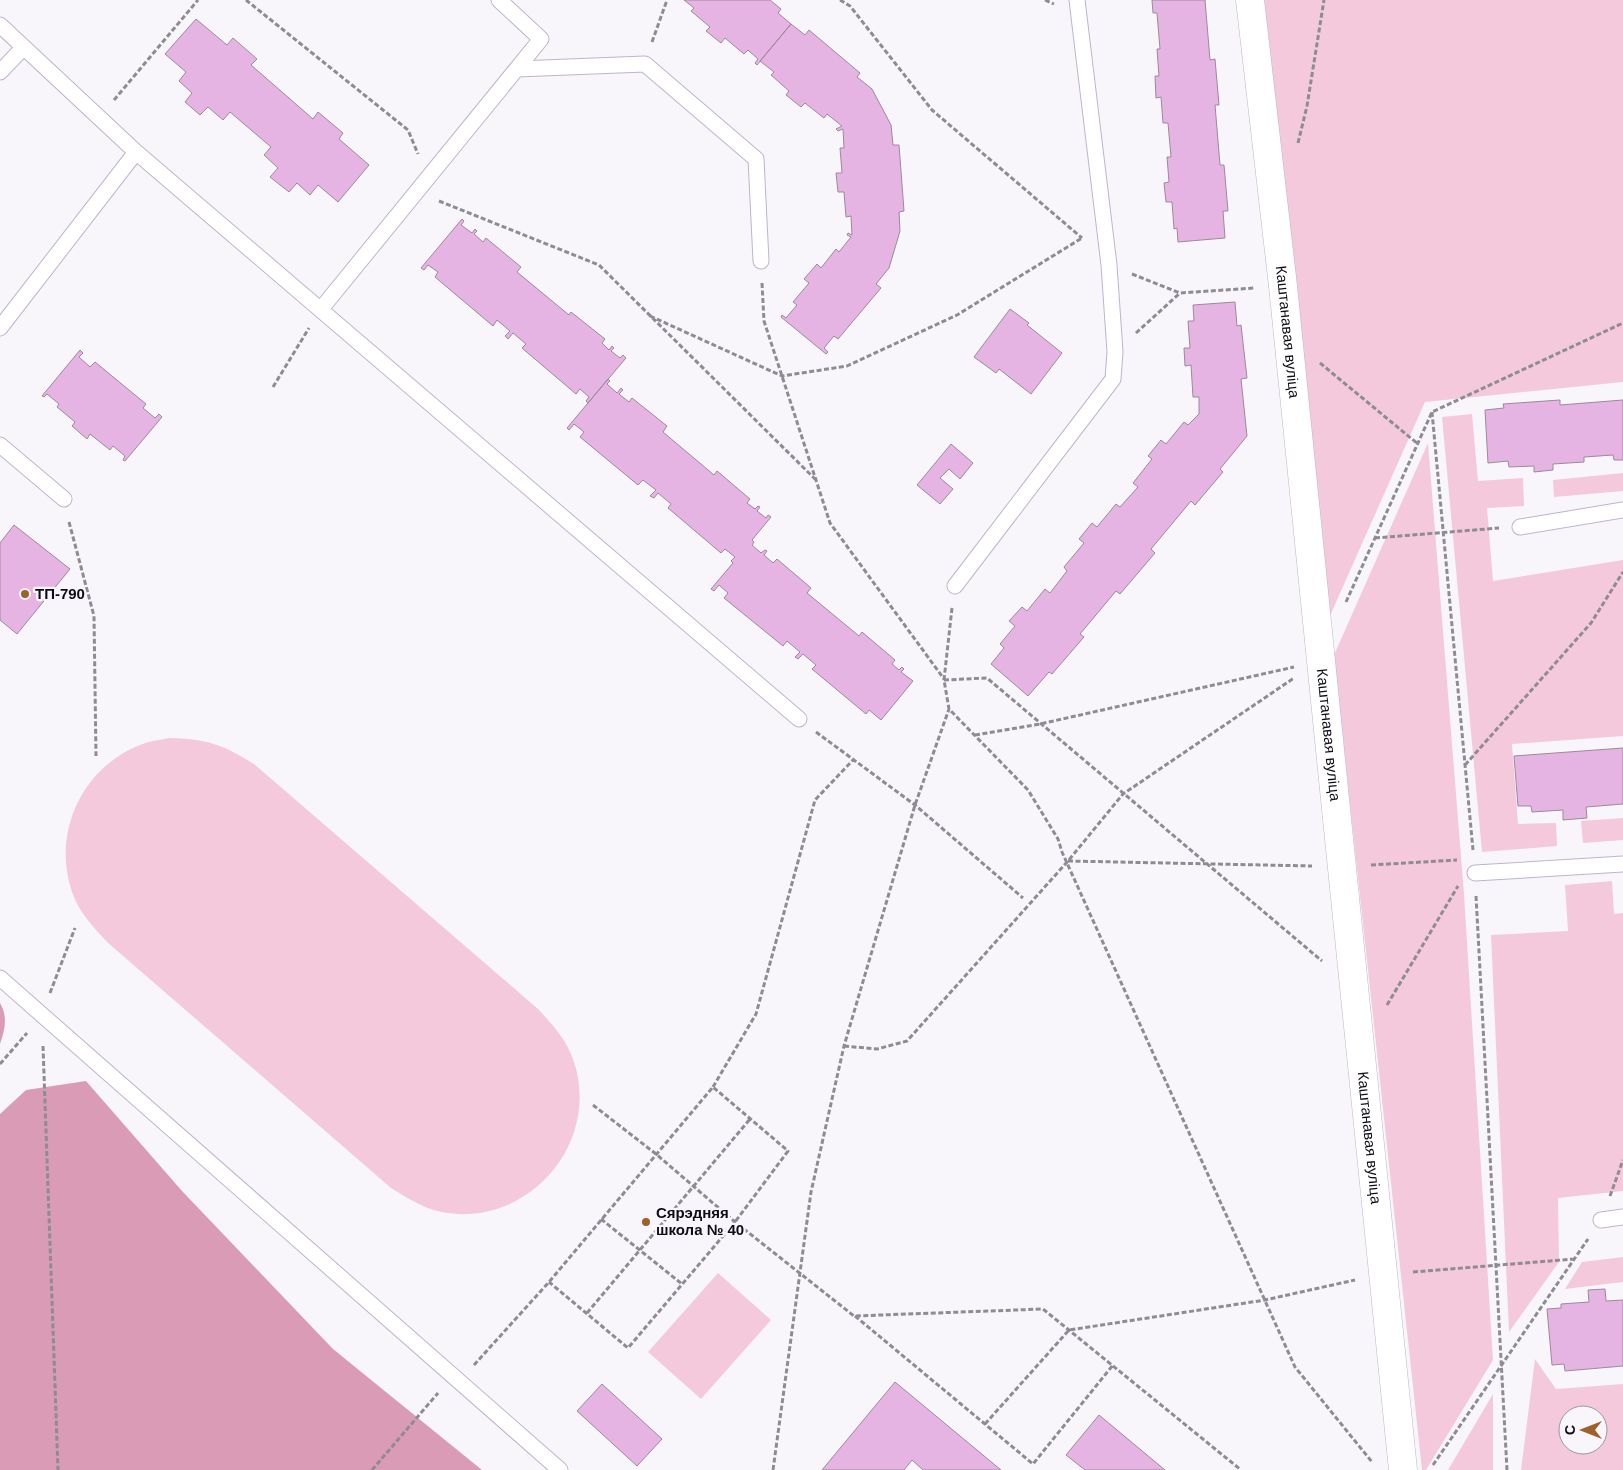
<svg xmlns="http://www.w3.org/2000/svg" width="1623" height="1470" viewBox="0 0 1623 1470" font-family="Arial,sans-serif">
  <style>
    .green { fill: #f4c9db; fill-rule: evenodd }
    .forest { fill: #da9bb6 }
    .building { fill: #e6b4e2; stroke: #9d889b }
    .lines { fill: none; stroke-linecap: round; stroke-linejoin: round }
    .lane-casing { stroke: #bfb4cc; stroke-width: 17 }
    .street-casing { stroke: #bfb4cc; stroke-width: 29 }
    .path { stroke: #8e8c92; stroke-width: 3; stroke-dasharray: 5 2.5; stroke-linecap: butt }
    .lane { stroke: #fff; stroke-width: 15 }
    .street { stroke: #fff; stroke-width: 28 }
    .poi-dot { fill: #9f6127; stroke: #f8f6fb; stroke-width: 2 }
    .labels { text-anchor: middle; stroke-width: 4.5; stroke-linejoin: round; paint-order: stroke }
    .street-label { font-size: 15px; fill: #100c15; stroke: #f8f6fb }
    .poi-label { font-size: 15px; font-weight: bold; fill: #100c15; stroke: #f8f6fb; text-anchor: start }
  </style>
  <rect width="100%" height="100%" fill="#f8f6fb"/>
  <path class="green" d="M 1259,0 L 1623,0 L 1623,382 L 1425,402 L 1329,618 Z
    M 1472,414 L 1478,481 L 1523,478 L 1524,506 L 1487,508 L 1493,581 L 1623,560 L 1623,736 L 1512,744 L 1518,824 L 1556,823 L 1557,846 L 1482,852 L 1442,417 Z
    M 1428,443 L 1464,894 L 1493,1360 L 1426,1470 L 1422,1470 L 1334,655 Z
    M 1623,473 L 1623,491 L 1554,497 L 1553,480 Z
    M 169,738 C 207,739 222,744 254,764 L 538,1009 C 552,1024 566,1039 573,1059 C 602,1140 532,1225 447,1213 C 426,1210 409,1199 391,1188 L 107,942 C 93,927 79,912 72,892 C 52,834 81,768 140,745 C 149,741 160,740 169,738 Z
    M 1623,818 L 1623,840 L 1583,843 L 1581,821 Z
    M 1612,881 L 1614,914 L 1623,913 L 1623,1191 L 1558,1198 L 1559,1262 L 1509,1332 L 1491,935 L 1568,931 L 1565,885 Z
    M 1623,1257 L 1623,1282 L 1565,1289 L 1582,1262 Z
    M 718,1273 L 771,1320 L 701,1399 L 648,1352 Z
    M 1535,1359 L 1556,1389 L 1623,1384 L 1623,1470 L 1521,1470 ZM 1568,1415 L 1598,1415 L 1598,1445 L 1568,1445 Z
    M 1493,1394 L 1493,1470 L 1448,1470 Z"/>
  <path class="forest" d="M 0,1003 C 8,1017 5,1029 0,1044 Z
    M 86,1081 L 182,1191 L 333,1349 L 482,1470 L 0,1470 L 0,1114 L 26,1090 Z"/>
  <path class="building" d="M 684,0 L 770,0 L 781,9 L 778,13 L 791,24 L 757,65 L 755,63 L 758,59 L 748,50 L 744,54 L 725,38 L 721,43 L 706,31 L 710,27 L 691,11 L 694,8 Z
    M 1152,0 L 1205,0 L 1210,60 L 1215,59 L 1219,105 L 1215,105 L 1220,165 L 1224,165 L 1228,211 L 1223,211 L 1225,238 L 1178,242 L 1177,228 L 1174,229 L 1172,202 L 1166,202 L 1164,183 L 1169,182 L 1167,157 L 1171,157 L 1168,123 L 1163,123 L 1161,97 L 1156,98 L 1155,76 L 1159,76 L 1157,49 L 1160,49 L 1157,13 L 1153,13 Z
    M 196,19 L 227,45 L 233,38 L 257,59 L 251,65 L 313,119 L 318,112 L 343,133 L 339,139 L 369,165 L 338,202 L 318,185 L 310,195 L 297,183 L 289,192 L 270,177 L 278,168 L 264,155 L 271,147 L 230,112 L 223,120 L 208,107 L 200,115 L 185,102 L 192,93 L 179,81 L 186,72 L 165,54 Z
    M 791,24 L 805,35 L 809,30 L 860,73 L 857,77 L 872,89 L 891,125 L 893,145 L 899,145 L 904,211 L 899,212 L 900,231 L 889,268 L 876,284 L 881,288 L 838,339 L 834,336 L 824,348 L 828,352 L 826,354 L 781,317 L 782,315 L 786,318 L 797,305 L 793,302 L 809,283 L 804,279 L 817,264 L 821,268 L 836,249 L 839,252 L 851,237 L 847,235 L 848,233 L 852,235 L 851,216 L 846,217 L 844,192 L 838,192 L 836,173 L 842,173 L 840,148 L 844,148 L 843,129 L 838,131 L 836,129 L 842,126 L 827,114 L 824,118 L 805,103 L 801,107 L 786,95 L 789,91 L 771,75 L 774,72 L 760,61 Z
    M 462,219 L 464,221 L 461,225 L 472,233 L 475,229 L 477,231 L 474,234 L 483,242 L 486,238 L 521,267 L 517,272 L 569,315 L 571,312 L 605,339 L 602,343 L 609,350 L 612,346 L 614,348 L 611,351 L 620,358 L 623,355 L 626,358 L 588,403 L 586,401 L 589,397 L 580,389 L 576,394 L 522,348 L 526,344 L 513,333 L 508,339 L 505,336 L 510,331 L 497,320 L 493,326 L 435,277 L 438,272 L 428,265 L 424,270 L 421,268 Z
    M 1235,302 L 1237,326 L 1241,325 L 1247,378 L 1241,379 L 1247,436 L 1220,469 L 1223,472 L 1195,505 L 1191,501 L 1151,549 L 1155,553 L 1120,594 L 1116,591 L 1080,634 L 1084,637 L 1052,674 L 1049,672 L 1028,696 L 991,664 L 1004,648 L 1000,644 L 1015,626 L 1009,621 L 1022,607 L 1027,611 L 1045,589 L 1050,593 L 1067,571 L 1064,567 L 1084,543 L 1079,539 L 1092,523 L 1097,527 L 1116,504 L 1120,507 L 1138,487 L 1133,483 L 1152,459 L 1148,456 L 1161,440 L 1166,444 L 1184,422 L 1188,425 L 1199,414 L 1199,397 L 1193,397 L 1191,365 L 1185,366 L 1184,348 L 1190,348 L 1188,321 L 1194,321 L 1193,305 Z
    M 1010,309 L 1029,323 L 1027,325 L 1062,353 L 1031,394 L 999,369 L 996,373 L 974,357 Z
    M 80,350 L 83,353 L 79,357 L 90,367 L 95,362 L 146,404 L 143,408 L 155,418 L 159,414 L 162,417 L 125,461 L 123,460 L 125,456 L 113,446 L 110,450 L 90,434 L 87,439 L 72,426 L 75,422 L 57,407 L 59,404 L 47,394 L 44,397 L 42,396 Z
    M 608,379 L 610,381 L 607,384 L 617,393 L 621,388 L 623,390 L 619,394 L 629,402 L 632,398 L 667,426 L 663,432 L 714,475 L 717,471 L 750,499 L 747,503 L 755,509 L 758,506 L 760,507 L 757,511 L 766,518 L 768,515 L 771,517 L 752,540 L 754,542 L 752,545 L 761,553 L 765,550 L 767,551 L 764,555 L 773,563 L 777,559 L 811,588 L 807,593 L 859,636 L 862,632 L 895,660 L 892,664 L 899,670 L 902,667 L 904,669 L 901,672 L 913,681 L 881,720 L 869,710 L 866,714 L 812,669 L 816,665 L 803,654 L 798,659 L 795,657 L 800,652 L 787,641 L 783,646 L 724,598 L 728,593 L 719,585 L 714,591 L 711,589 L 733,563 L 731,561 L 735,557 L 725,549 L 721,553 L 668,508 L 671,504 L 658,493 L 654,498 L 650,496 L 656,490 L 643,480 L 638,485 L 580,437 L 584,432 L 574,424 L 569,430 L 567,428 Z
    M 1560,400 L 1560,405 L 1623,400 L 1623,460 L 1614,460 L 1613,455 L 1584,457 L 1584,462 L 1553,464 L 1553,470 L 1534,472 L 1534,466 L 1509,467 L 1508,461 L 1488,463 L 1485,410 L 1504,408 L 1503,404 Z
    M 951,444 L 973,463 L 960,479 L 949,469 L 940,478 L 953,489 L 940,504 L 917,485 Z
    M 14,525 L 70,569 L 17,634 L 0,620 L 0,543 Z
    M 1623,748 L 1623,804 L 1586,807 L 1587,818 L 1563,820 L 1563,810 L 1532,812 L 1531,806 L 1518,806 L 1514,756 Z
    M 1605,1289 L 1606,1301 L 1623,1300 L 1623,1366 L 1565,1371 L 1564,1364 L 1552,1365 L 1547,1309 L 1561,1308 L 1561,1304 L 1589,1302 L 1588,1290 Z
    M 895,1382 L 1001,1470 L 923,1470 L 912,1460 L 904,1470 L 822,1470 Z
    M 602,1384 L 662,1439 L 637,1466 L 577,1411 Z
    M 1099,1415 L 1165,1470 L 1085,1470 L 1066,1455 Z"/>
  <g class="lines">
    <defs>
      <path id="lane" d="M 0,25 L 136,152 L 799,719
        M 517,69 L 645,64 L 756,159 L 761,261
        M 0,72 L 22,49
        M 321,309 L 541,39 L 499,0
        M 0,328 L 136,152
        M 0,445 L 64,499
        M 1520,527 L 1623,510
        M 955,586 L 1113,379 L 1115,352 L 1109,265 L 1077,0
        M 1475,873 L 1623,864
        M 0,978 L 560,1470
        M 1601,1220 L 1623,1217"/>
      <g id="street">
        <path id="s1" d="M 1250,0 L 1283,286 L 1403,1470"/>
      </g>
    </defs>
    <use href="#lane" class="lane-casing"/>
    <use href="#street" class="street-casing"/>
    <path class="path" d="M 246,0 L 408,130 L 418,154
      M 840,0 L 850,6 L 932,110 L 1082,238
      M 1045,0 L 1054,4
      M 652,42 L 667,0
      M 114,100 L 198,0
      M 1298,143 L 1307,106 L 1324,0
      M 439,201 L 599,265 L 817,481
      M 1132,274 L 1180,293 L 1254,288
      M 762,283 L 764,321 L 830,523 L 944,679
      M 650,316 L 782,376 L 847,366 L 957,315 L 1082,238
      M 1136,333 L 1180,293
      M 1320,363 L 1418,444
      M 273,387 L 309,328
      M 1432,412 L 1473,850
      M 69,522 L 94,616 L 96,756
      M 1375,538 L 1499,528
      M 1346,602 L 1432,412 L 1623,323
      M 952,608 L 944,680 L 949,709 L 1028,790 L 1058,839 L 1062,852 L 1295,1367 L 1372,1462
      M 944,680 L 987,678 L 1322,961
      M 816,732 L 915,805 L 1023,898
      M 975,735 L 1040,724 L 1294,667
      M 1465,765 L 1591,623 L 1623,572
      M 1068,861 L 1312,866
      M 1371,865 L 1457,860
      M 1476,896 L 1507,1470
      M 50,993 L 75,928
      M 1387,1005 L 1458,886
      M 43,1046 L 58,1470
      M 844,1046 L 877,1049 L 907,1041 L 1068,861 L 1123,794 L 1294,678
      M 0,1064 L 27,1033
      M 713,1087 L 756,1014 L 815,800 L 853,760
      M 593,1105 L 656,1154 L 735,1222 L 854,1316 L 1043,1309 L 1241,1470
      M 1610,1196 L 1623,1160
      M 601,1219 L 682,1284
      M 1413,1272 L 1574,1259
      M 587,1313 L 750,1119
      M 855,1316 L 1033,1464 L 1113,1365
      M 474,1365 L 549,1282 L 713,1087 L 788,1151 L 735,1222 L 628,1348 L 549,1282
      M 985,1424 L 1069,1330 L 1265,1300 L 1355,1280
      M 1433,1465 L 1588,1239
      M 372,1470 L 438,1393
      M 773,1470 L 811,1192 L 844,1046 L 915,805 L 949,709"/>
    <use href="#lane" class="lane"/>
    <use href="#street" class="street"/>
  </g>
  <g class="poi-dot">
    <circle cx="25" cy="594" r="5"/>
    <circle cx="646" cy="1222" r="5"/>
  </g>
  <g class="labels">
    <g class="street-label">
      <text dy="5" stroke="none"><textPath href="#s1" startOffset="334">Каштанавая вуліца</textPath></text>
      <text dy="5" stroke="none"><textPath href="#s1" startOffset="739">Каштанавая вуліца</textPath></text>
      <text dy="5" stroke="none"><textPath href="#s1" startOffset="1144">Каштанавая вуліца</textPath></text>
    </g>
    <g class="poi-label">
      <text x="35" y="599">ТП-790</text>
      <text x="656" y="1218">Сярэдняя<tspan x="656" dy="17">школа № 40</tspan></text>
    </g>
  </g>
  <g transform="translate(1583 1430) rotate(270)"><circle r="24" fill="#f8f6fb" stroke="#9b989f"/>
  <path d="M0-4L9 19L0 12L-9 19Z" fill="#9f6127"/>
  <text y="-8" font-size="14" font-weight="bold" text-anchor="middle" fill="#100c15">С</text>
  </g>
</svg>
